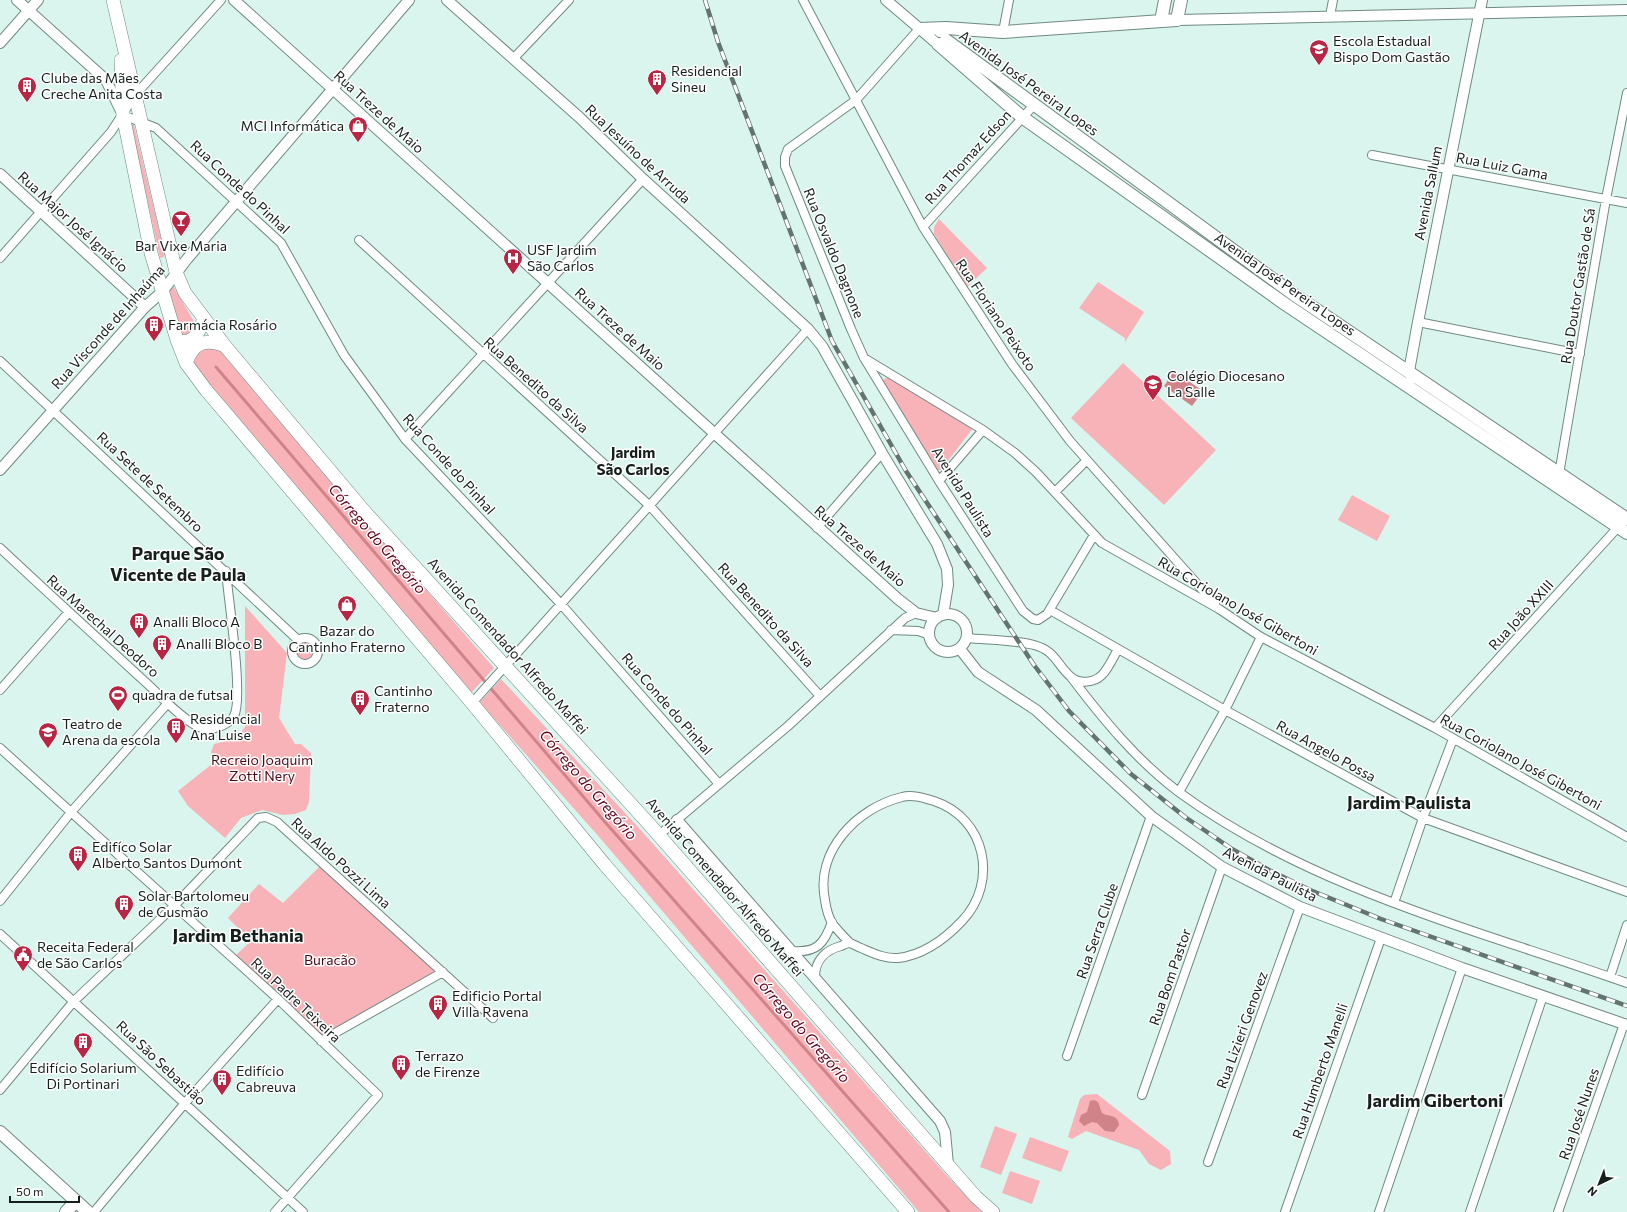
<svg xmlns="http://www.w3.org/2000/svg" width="1627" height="1212" viewBox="0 0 1627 1212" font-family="Commissioner,sans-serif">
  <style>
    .green { fill: #f7b3b7 }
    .water { fill: #d08489 }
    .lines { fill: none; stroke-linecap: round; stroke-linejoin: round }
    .stream { stroke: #d08489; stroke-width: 3 }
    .minor-casing { stroke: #708982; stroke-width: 10 }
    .tertiary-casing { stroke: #708982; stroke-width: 12 }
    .secondary-casing { stroke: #708982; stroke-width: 14 }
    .primary-casing { stroke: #708982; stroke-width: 14 }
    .minor { stroke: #fff; stroke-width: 8 }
    .tertiary { stroke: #fff; stroke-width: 10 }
    .secondary { stroke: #fff; stroke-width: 12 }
    .primary { stroke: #fff; stroke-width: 13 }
    .rail-casing { stroke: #63746f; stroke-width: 4.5 }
    .rail { stroke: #fff; stroke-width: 3; stroke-dasharray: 9; stroke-linecap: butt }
    .labels { text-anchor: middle; stroke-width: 3; stroke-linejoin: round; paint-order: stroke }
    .poi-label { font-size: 14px; fill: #151f1c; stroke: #fff; text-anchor: start }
    .street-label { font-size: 14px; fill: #151f1c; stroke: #fff }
    .park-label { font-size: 14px; fill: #4f0a18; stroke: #fff }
    .neighbourhood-label { font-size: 15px; font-weight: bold; fill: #151f1c; stroke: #fff }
    .water-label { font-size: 15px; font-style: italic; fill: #5f0019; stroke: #fff }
    .district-label { font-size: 18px; font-weight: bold; fill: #151f1c; stroke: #fff }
  </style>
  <rect width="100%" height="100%" fill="#daf5ee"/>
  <path class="green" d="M 131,124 L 134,125 L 165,255 L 164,257 L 160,258 Z
    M 939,219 L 987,268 L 967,287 L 934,234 L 934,227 Z
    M 1098,282 L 1144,312 L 1125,342 L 1125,338 L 1079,308 Z
    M 173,286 L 195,323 L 194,333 L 182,337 L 168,291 Z
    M 217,347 L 286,429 L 494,668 L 472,692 L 470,693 L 194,368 L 193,356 L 200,348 Z
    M 1123,363 L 1216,450 L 1164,505 L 1071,418 Z
    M 889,377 L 973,428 L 941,470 L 938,470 L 936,467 L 883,383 L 884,379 Z
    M 1352,495 L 1390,516 L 1377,541 L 1338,520 Z
    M 245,606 L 287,653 L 279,718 L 295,744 L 301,744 L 311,753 L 309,802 L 306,810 L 295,814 L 283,815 L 262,810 L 241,818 L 225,838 L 188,806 L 178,791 L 217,760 L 211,752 L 214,744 C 227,741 237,739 245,727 Z
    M294 651a11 11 0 1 1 22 0a11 11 0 1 1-22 0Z
    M 501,679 L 639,828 L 948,1177 L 982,1212 L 919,1212 L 600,838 L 482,705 L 480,702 Z
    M 320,866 L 437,971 L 321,1037 L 235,956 L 251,941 L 228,918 L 259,884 L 283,903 Z
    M 1097,1094 L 1170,1151 L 1171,1164 L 1161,1170 L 1149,1164 L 1139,1150 L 1086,1131 L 1072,1139 L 1068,1137 L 1080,1099 L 1084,1095 Z
    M 995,1126 L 1017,1134 L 1001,1175 L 980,1167 Z
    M 1030,1137 L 1069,1151 L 1061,1172 L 1022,1158 Z
    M 1010,1171 L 1040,1181 L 1032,1204 L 1002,1193 Z"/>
  <path class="water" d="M 1174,371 L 1203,391 L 1192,406 L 1164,386 Z
    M 1094,1100 L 1098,1102 L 1102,1113 C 1109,1117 1118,1114 1119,1125 L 1114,1132 L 1105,1131 L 1097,1123 L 1092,1122 L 1084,1126 L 1079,1121 L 1081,1115 L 1087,1112 L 1090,1101 Z"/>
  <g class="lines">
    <path class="stream" d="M 216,367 L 605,822 L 949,1212"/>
    <defs>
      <path id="minor" d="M 803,0 L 923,227 L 1012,364 L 1070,441 L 1215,604
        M 1330,16 L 1333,0
        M 919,29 L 856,100 L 788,149 L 785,157 L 785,166 L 851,329 L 864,358 L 939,481 L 1023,611 L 1033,619 L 1038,620 L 1047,614 L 1094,535
        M 1003,32 L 1009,0
        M 513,59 L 569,0
        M 123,115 L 156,128 L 281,243 L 344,355 L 405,439 L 560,603 L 719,784
        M 1372,155 L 1627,203
        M 923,227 L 1034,105
        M 359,240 L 650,506 L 820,696
        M 0,258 L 111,132 L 135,95 L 221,0
        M 1418,322 L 1580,354
        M 864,358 L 983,430 L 1015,453 L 1036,472 L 1102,543 L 1219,609 L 1261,637 L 1435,728 L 1627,837
        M 0,361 L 298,640
        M 405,439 L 643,179
        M 1557,477 L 1559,474 L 1606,199 L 1627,93
        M 939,481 L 983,430
        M 1055,492 L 1086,461
        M 817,528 L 882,453
        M 0,548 C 47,592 94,635 141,678 C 156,691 181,719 199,727 C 210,732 228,726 234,716 C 244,697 228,598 226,571
        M 1050,610 L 1225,710 L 1423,818 L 1627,892
        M 891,630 L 918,631 L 930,635
        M 967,638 C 986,640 1016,640 1034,645 C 1056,651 1056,664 1071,677 C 1079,684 1094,683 1102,675 C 1108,669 1113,658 1118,649
        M292 651a13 13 0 1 1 26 0a13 13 0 1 1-26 0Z
        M 1071,677 C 1102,718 1137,761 1180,793 C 1312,889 1475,929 1627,983
        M 0,690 L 69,612
        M 472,703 L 808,329
        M 1435,728 L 1620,525
        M 0,748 L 278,999 L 378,1095 L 275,1212
        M 1179,792 L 1225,710 L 1261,637
        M 659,835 L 788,726 L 905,618 L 916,613
        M 0,901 L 72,811 L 168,703
        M 1394,903 L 1423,818 L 1453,739
        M 0,934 L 303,1212
        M 792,951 C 817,953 824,944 832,922
        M 815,977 C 815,961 825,950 841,946 C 843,945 847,943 850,943 C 853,944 858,947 861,948 C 873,953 885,959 898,958 C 924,955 945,939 962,921 C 999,882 986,818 934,801 C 924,798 912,794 902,797 C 857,808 815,851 825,900 C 826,907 828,916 832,923 C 837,930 844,937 850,943
        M 1610,977 L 1627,925
        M 321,1041 L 443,972
        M 1067,1056 L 1151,816
        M 0,1090 L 74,1001 L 174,906 L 258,818 L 266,817 L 277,822 L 493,1018
        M 1142,1095 L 1222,867
        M 1208,1162 L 1300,907
        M 94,1212 L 185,1103 L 278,999
        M 1285,1212 L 1381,938
        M 1379,1212 L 1462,968
        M 1470,1212 L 1543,996
        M 1558,1212 L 1624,1024"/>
      <path id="tertiary" d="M 17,0 L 106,80 L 121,111
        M 234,0 L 898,599 L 916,613 L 937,618
        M 447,0 L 579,117 L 643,179 L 808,329 L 822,346 L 882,453 L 937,544 L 947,569 L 948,585 L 943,615
        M 886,0 L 934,41
        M 1177,20 L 1627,10
        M 0,43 L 38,0
        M 0,174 L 145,307
        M 1412,379 L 1409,371 L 1418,322 L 1482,0
        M 0,470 L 145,307 L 162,292 L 187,259 L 409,0
        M929 633a19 19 0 1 1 38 0a19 19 0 1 1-38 0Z
        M 960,649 L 978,672 L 1036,710 L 1151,816 L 1222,867 L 1300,907 L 1462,968 L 1627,1025
        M 677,820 L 940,1121 L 945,1132 L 948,1165"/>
      <path id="secondary" d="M 1161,21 L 1165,0
        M 919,29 L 946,28
        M 940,31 L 946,28 L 1003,32 L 1177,20 L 1181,0
        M 946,40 L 1293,294 L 1627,519
        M 938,44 L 1022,117 L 1285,304 L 1627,533
        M 0,1132 L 88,1212
        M 66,1212 L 76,1201"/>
      <path id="primary" d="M 113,0 L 176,272 L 185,293 L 225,346 L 365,512 L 649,824 L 976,1197 L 993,1212
        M 121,60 L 123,115 L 151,253 L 177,340 L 186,363 L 206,390 L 472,703 L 605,865 L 908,1212
        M 181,341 C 194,344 200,330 204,319
        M 186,363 C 193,342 206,338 225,346"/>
    </defs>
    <use href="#minor" class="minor-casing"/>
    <use href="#tertiary" class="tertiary-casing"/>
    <use href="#secondary" class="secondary-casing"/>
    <use href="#primary" class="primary-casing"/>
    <use href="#minor" class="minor"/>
    <use href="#tertiary" class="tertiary"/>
    <use href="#secondary" class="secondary"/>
    <use href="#primary" class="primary"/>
    <defs>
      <path id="rail" d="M 705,0 L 718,42 L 832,341 L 906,471 L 1034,665 L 1069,711 L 1131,774 L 1185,817 L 1232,849 L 1269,870 L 1310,890 L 1381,919 L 1627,1006"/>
    </defs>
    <use href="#rail" class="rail-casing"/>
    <use href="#rail" class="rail"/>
  </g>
  <defs>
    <symbol id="school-pin" viewBox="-11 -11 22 30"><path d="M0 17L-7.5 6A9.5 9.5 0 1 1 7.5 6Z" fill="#b82643" stroke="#fff"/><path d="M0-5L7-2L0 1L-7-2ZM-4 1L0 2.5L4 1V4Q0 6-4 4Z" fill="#fff"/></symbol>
    <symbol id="building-pin" viewBox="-11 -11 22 30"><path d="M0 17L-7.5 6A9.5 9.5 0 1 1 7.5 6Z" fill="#b82643" stroke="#fff"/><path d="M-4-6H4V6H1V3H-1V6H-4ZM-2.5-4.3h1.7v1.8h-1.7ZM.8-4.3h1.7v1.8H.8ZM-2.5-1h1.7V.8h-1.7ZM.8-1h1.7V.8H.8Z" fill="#fff"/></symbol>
    <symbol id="shop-pin" viewBox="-11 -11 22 30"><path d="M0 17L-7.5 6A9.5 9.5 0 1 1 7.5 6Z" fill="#b82643" stroke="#fff"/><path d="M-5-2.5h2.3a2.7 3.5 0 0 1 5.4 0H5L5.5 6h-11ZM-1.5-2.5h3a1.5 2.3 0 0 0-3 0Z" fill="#fff"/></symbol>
    <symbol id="bar-pin" viewBox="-11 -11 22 30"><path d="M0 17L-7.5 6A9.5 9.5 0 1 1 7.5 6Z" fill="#b82643" stroke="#fff"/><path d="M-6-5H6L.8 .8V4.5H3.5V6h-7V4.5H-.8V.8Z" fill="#fff"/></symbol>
    <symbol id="hospital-pin" viewBox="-11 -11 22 30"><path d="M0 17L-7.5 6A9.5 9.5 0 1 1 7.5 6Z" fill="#b82643" stroke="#fff"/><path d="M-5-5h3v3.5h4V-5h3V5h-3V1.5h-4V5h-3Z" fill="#fff"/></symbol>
    <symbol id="university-pin" viewBox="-11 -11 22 30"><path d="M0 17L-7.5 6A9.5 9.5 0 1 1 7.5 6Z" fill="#b82643" stroke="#fff"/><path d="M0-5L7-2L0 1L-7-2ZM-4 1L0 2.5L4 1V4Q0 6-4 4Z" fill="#fff"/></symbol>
    <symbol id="stadium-pin" viewBox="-11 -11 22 30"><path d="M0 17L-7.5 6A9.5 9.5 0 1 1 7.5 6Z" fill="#b82643" stroke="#fff"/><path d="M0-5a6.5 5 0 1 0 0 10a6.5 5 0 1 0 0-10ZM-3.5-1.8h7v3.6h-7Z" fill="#fff"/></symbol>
    <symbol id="civic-pin" viewBox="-11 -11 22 30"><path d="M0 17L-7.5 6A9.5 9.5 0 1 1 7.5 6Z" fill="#b82643" stroke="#fff"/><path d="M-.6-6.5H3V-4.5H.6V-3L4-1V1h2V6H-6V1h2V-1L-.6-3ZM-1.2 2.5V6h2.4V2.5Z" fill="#fff"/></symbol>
  </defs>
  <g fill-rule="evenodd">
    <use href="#school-pin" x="1308" y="38" width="22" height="30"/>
    <use href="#building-pin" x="646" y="68" width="22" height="30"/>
    <use href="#building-pin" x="16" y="75" width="22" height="30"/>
    <use href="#shop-pin" x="347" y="115" width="22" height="30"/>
    <use href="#bar-pin" x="170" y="209" width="22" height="30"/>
    <use href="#hospital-pin" x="502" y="247" width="22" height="30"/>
    <use href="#building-pin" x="143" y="314" width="22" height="30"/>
    <use href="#university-pin" x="1142" y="373" width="22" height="30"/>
    <use href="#shop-pin" x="336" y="594" width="22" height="30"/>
    <use href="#building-pin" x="128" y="611" width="22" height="30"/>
    <use href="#building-pin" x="151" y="633" width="22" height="30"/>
    <use href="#stadium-pin" x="107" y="684" width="22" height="30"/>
    <use href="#building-pin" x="349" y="688" width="22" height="30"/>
    <use href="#building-pin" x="165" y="716" width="22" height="30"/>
    <use href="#school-pin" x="37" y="721" width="22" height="30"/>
    <use href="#building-pin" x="67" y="844" width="22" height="30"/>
    <use href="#building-pin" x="113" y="893" width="22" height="30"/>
    <use href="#civic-pin" x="12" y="944" width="22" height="30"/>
    <use href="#building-pin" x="427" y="993" width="22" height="30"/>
    <use href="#building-pin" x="72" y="1031" width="22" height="30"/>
    <use href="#building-pin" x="390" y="1053" width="22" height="30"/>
    <use href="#building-pin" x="211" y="1068" width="22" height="30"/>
  </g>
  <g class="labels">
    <g class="poi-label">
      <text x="1333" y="46">Escola Estadual<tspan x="1333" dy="16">Bispo Dom Gastão</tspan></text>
      <text x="671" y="76">Residencial<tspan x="671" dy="16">Sineu</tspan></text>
      <text x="41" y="83">Clube das Mães<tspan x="41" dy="16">Creche Anita Costa</tspan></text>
      <text x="344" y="131" text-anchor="end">MCI Informática</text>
      <text x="181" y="251" text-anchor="middle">Bar Vixe Maria</text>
      <text x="527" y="255">USF Jardim<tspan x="527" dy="16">São Carlos</tspan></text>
      <text x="168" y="330">Farmácia Rosário</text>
      <text x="1167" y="381">Colégio Diocesano<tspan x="1167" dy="16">La Salle</tspan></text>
      <text x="153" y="627">Analli Bloco A</text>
      <text x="347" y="636" text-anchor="middle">Bazar do<tspan x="347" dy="16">Cantinho Fraterno</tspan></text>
      <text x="176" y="649">Analli Bloco B</text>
      <text x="374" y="696">Cantinho<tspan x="374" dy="16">Fraterno</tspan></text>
      <text x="132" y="700">quadra de futsal</text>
      <text x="190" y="724">Residencial<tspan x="190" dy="16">Ana Luise</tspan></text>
      <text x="62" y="729">Teatro de<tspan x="62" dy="16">Arena da escola</tspan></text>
      <text x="92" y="852">Edifíco Solar<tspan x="92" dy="16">Alberto Santos Dumont</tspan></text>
      <text x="138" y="901">Solar Bartolomeu<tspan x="138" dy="16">de Gusmão</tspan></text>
      <text x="37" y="952">Receita Federal<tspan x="37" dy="16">de São Carlos</tspan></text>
      <text x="452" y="1001">Edificio Portal<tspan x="452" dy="16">Villa Ravena</tspan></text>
      <text x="415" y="1061">Terrazo<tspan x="415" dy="16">de Firenze</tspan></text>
      <text x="83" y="1073" text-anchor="middle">Edifício Solarium<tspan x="83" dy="16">Di Portinari</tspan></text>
      <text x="236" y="1076">Edifício<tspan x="236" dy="16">Cabreuva</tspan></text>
    </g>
    <g class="street-label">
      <text transform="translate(1029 83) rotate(36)" y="5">Avenida José Pereira Lopes</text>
      <text transform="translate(379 112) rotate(42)" y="5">Rua Treze de Maio</text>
      <text transform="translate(638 154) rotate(43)" y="5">Rua Jesuíno de Arruda</text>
      <text transform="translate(968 157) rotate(-48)" y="5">Rua Thomaz Edson</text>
      <text transform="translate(1502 166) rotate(11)" y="5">Rua Luiz Gama</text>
      <text transform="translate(240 187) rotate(43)" y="5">Rua Conde do Pinhal</text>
      <text transform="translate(1428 193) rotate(-79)" y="5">Avenida Sallum</text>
      <text transform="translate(73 222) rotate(42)" y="5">Rua Major José Ignácio</text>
      <text transform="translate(834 253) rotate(68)" y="5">Rua Osvaldo Dagnone</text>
      <text transform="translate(1285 284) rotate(35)" y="5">Avenida José Pereira Lopes</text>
      <text transform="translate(1578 286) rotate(-81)" y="5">Rua Doutor Gastão de Sá</text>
      <text transform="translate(996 315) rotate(56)" y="5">Rua Floriano Peixoto</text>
      <text transform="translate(108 327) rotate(-48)" y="5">Rua Visconde de Inhaúma</text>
      <text transform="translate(620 329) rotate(42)" y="5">Rua Treze de Maio</text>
      <text transform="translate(536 385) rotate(42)" y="5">Rua Benedito da Silva</text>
      <text transform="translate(449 464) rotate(48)" y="5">Rua Conde do Pinhal</text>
      <text transform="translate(150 482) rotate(43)" y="5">Rua Sete de Setembro</text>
      <text transform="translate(963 492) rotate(58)" y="5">Avenida Paulista</text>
      <text transform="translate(860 546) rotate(41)" y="5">Rua Treze de Maio</text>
      <text transform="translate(1238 606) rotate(30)" y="5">Rua Coriolano José Gibertoni</text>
      <text transform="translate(766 615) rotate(48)" y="5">Rua Benedito da Silva</text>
      <text transform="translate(1521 615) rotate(-48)" y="5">Rua João XXIII</text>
      <text transform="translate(103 626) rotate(42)" y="5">Rua Marechal Deodoro</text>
      <text transform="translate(508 646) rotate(48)" y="5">Avenida Comendador Alfredo Maffei</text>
      <text transform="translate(667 704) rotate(49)" y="5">Rua Conde do Pinhal</text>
      <text transform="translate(1326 751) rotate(29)" y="5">Rua Angelo Possa</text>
      <text transform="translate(1521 762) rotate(29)" y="5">Rua Coriolano José Gibertoni</text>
      <text transform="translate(341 863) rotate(42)" y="5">Rua Aldo Pozzi Lima</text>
      <text transform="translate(1270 874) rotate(27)" y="5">Avenida Paulista</text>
      <text transform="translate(725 887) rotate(49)" y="5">Avenida Comendador Alfredo Maffei</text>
      <text transform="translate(1097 931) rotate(-71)" y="5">Rua Serra Clube</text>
      <text transform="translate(1170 977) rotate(-71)" y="5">Rua Bom Pastor</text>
      <text transform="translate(296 1000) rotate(43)" y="5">Rua Padre Teixeira</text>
      <text transform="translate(1242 1030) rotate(-70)" y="5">Rua Lizieri Genovez</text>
      <text transform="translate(161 1063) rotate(43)" y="5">Rua São Sebastião</text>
      <text transform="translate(1320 1071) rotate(-71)" y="5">Rua Humberto Manelli</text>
      <text transform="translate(1579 1114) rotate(-71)" y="5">Rua José Nunes</text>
    </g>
    <g class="park-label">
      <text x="262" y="765">Recreio Joaquim<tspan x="262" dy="16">Zotti Nery</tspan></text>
      <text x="330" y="965">Buracão</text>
    </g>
    <g class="neighbourhood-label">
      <text x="633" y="458">Jardim<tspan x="633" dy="17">São Carlos</tspan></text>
    </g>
    <g class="water-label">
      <text transform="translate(377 539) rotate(49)" y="5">Córrego do Gregório</text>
      <text transform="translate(588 785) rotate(49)" y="5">Córrego do Gregório</text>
      <text transform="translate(801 1028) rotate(49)" y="5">Córrego do Gregório</text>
    </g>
    <g class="district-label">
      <text x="178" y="560">Parque São<tspan x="178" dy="21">Vicente de Paula</tspan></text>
      <text x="1409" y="809">Jardim Paulista</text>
      <text x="238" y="942">Jardim Bethania</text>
      <text x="1435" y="1107">Jardim Gibertoni</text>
    </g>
  </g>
  <g transform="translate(1599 1184) rotate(223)" stroke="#ffffff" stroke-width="3" paint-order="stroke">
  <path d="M0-3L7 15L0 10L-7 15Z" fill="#151f1c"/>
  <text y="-6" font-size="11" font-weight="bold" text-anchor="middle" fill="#151f1c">N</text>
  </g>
  <path d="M10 1196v6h69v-6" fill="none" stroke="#151f1c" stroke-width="2"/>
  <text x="16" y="1196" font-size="12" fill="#151f1c" stroke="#ffffff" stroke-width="3" paint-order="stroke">50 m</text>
</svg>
